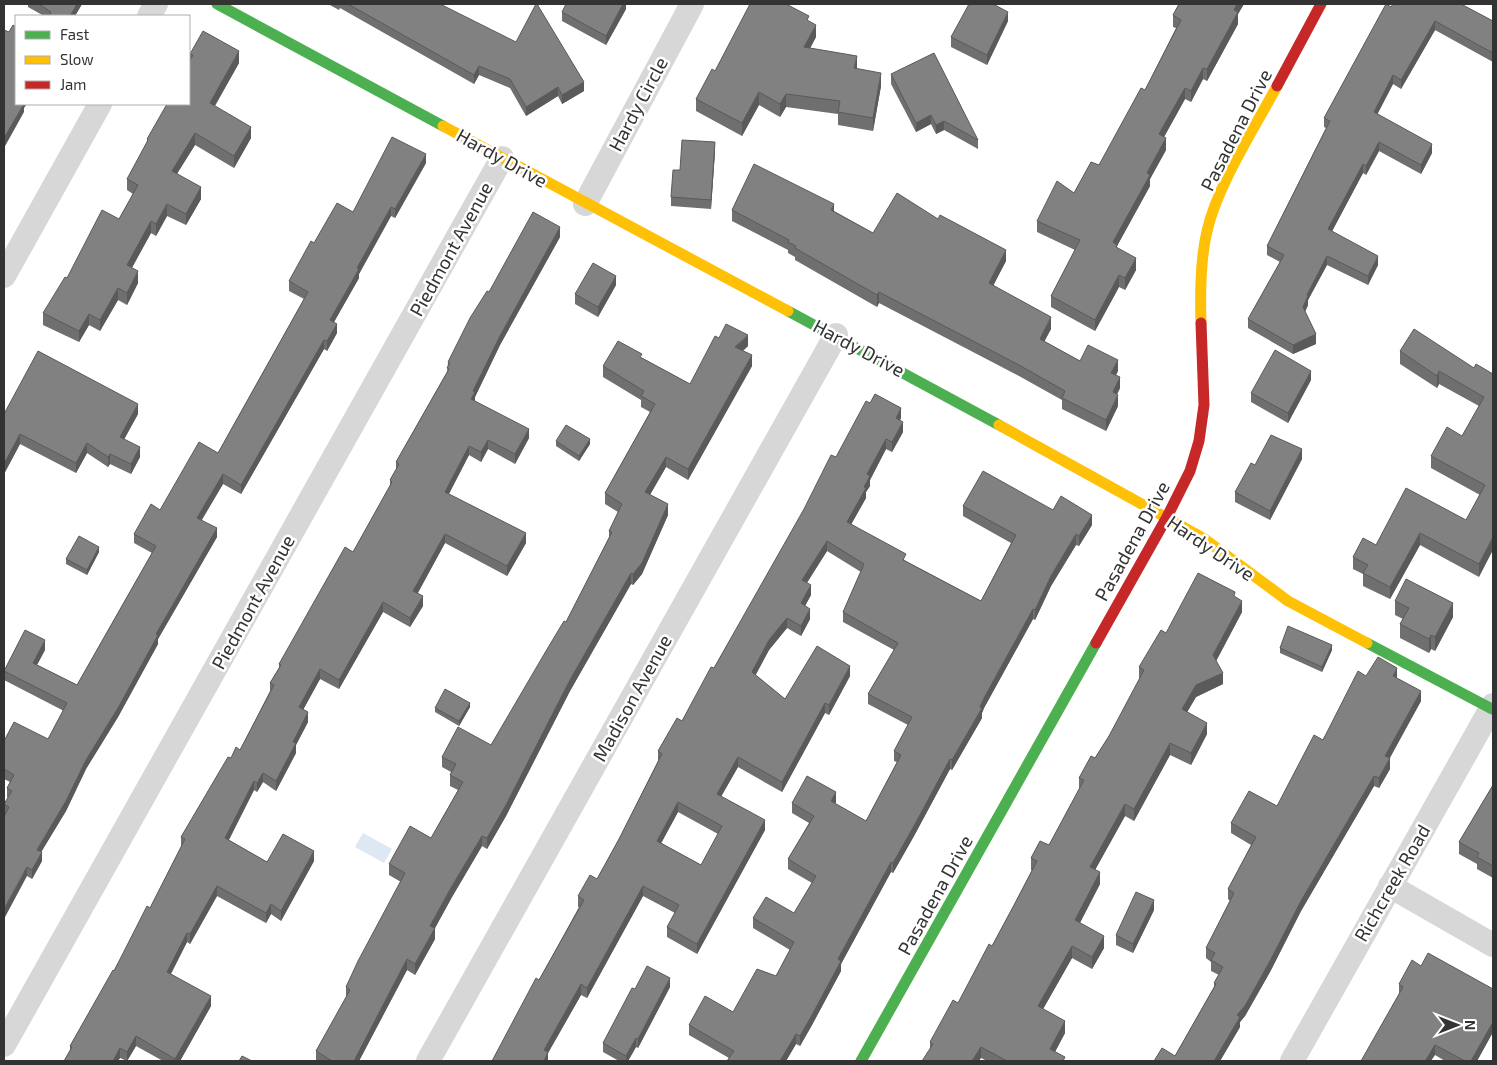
<svg xmlns="http://www.w3.org/2000/svg" width="1497" height="1065" viewBox="0 0 1497 1065" font-family="'Exo 2',sans-serif">
  <style>
    .water { fill: #dde8f3 }
    .lines { fill: none; stroke-linecap: round; stroke-linejoin: round }
    .street { stroke: #d7d7d7; stroke-width: 24 }
    .fast { stroke: #4caf50; stroke-width: 11 }
    .slow { stroke: #ffc107; stroke-width: 11 }
    .jam { stroke: #c62828; stroke-width: 11 }
    .wall { fill: #6f6f6f; fill-rule: evenodd }
    .shaded-wall { fill: #5a5a5a }
    .building { fill: #818181; stroke: #5a5a5a; fill-rule: evenodd }
    .labels { text-anchor: middle; stroke-width: 5; stroke-linejoin: round; paint-order: stroke }
    .street-label { font-size: 19px; fill: #333; stroke: #fff }
  </style>
  <rect width="100%" height="100%" fill="#fff"/>
  <path class="water" d="M 363,833 L 392,849 L 384,863 L 355,847 Z"/>
  <g class="lines">
    <path class="street" d="M 149,16 L 156,4
      M 585,204 L 692,4
      M 4,276 L 100,104
      M 1390,886 L 1493,945
      M 4,1045 L 502,158
      M 428,1061 L 836,335
      M 1292,1061 L 1493,705"/>
    <path class="fast" d="M 217,4 L 443,126
      M 788,311 L 999,425
      M 1367,643 L 1492,709
      M 861,1061 L 1096,643"/>
    <path class="slow" d="M 443,126 L 788,311
      M 1201,323 C 1200,293 1200,261 1207,231 C 1218,184 1254,129 1277,86
      M 999,425 L 1203,538 L 1288,601 L 1367,643"/>
    <path class="jam" d="M 1277,86 L 1321,4
      M 1096,643 L 1167,517 L 1190,471 L 1199,441 L 1204,405 L 1201,323"/>
  </g>
  <path class="wall" d="M 28,4 L 82,4 L 75,16 L 44,16 L 28,7 Z
    M 328,4 L 440,4 L 584,91 L 562,104 L 558,96 L 526,116 L 510,88 L 479,75 L 474,84 L 340,8 L 339,10 Z
    M 626,4 L 626,9 L 606,45 L 562,21 L 562,12 Z
    M 1179,4 L 1244,4 L 1238,14 L 1238,24 L 1207,81 L 1203,79 L 1191,102 L 1185,99 L 1164,137 L 1166,150 L 1150,179 L 1150,186 L 1117,246 L 1117,248 L 1136,270 L 1125,290 L 1119,287 L 1095,331 L 1051,307 L 1051,296 L 1075,250 L 1037,232 L 1037,221 L 1074,193 L 1099,165 L 1145,90 L 1176,28 L 1173,27 L 1173,15 Z
    M 1391,7 L 1493,21 L 1493,62 L 1435,30 L 1401,89 L 1393,84 L 1377,114 L 1432,153 L 1421,174 L 1379,151 L 1366,175 L 1363,173 L 1332,231 L 1378,265 L 1368,285 L 1327,265 L 1308,300 L 1308,305 L 1305,312 L 1316,344 L 1293,354 L 1248,328 L 1248,319 L 1280,262 L 1267,255 L 1267,246 L 1326,128 L 1324,127 L 1324,118 Z
    M 1008,21 L 987,65 L 951,47 L 951,37 Z
    M 809,22 L 816,37 L 810,48 L 857,69 L 881,86 L 873,131 L 838,125 L 838,114 L 786,107 L 780,117 L 759,105 L 742,136 L 696,111 L 696,99 L 715,71 Z
    M 190,54 L 239,63 L 215,106 L 251,138 L 234,168 L 195,145 L 177,173 L 201,199 L 186,225 L 167,216 L 156,236 L 151,233 L 132,268 L 138,283 L 127,305 L 118,300 L 100,331 L 89,325 L 79,342 L 43,325 L 43,313 L 67,278 L 119,219 L 133,194 L 127,190 L 127,179 L 147,143 L 147,139 L 189,104 Z
    M 891,74 L 978,140 L 978,149 L 944,130 L 936,134 L 931,124 L 916,132 L 891,84 Z
    M 715,151 L 711,209 L 671,206 L 671,197 L 680,170 Z
    M 426,163 L 395,218 L 391,216 L 359,274 L 359,278 L 334,322 L 337,333 L 327,351 L 324,349 L 241,494 L 223,484 L 202,520 L 217,537 L 158,639 L 158,644 L 118,717 L 86,769 L 66,811 L 41,852 L 42,861 L 32,879 L 27,876 L 5,814 L 4,814 L 4,804 L 8,798 L 7,797 L 7,788 L 10,782 L 4,779 L 4,741 L 48,739 L 64,711 L 4,680 L 4,671 L 45,650 L 37,665 L 77,685 L 152,553 L 134,543 L 134,534 L 160,510 L 218,453 L 304,299 L 289,291 L 289,281 L 314,243 L 353,212 Z
    M 732,210 L 834,211 L 873,233 L 938,219 L 1006,261 L 993,285 L 1051,329 L 1044,341 L 1080,361 L 1118,371 L 1116,375 L 1120,388 L 1117,394 L 1118,406 L 1106,431 L 1062,409 L 1062,400 L 1019,376 L 879,303 L 877,307 L 795,260 L 795,257 L 788,253 L 788,250 L 732,221 Z
    M 560,237 L 500,345 L 475,397 L 475,401 L 529,438 L 515,464 L 488,449 L 481,462 L 469,455 L 449,494 L 526,543 L 507,576 L 445,543 L 418,593 L 423,606 L 410,627 L 383,612 L 339,689 L 320,679 L 303,710 L 308,722 L 296,745 L 296,753 L 276,791 L 263,782 L 257,792 L 254,790 L 229,840 L 267,862 L 314,861 L 281,921 L 271,914 L 266,923 L 217,896 L 190,944 L 187,942 L 171,974 L 211,1006 L 180,1061 L 163,1061 L 136,1046 L 127,1061 L 120,1058 L 118,1061 L 64,1061 L 70,1050 L 70,1046 L 150,908 L 181,847 L 181,837 L 231,758 L 240,750 L 270,691 L 270,683 L 279,668 L 279,664 L 353,552 L 390,486 L 390,480 L 396,470 L 396,462 L 447,372 L 448,362 L 489,292 Z
    M 616,285 L 598,317 L 575,304 L 575,294 Z
    M 719,338 L 748,346 L 743,351 L 752,366 L 688,480 L 666,467 L 650,495 L 668,515 L 642,574 L 633,585 L 631,584 L 570,691 L 506,816 L 487,849 L 482,846 L 452,897 L 435,928 L 435,939 L 415,975 L 407,970 L 359,1061 L 316,1061 L 316,1051 L 346,998 L 346,987 L 401,882 L 389,875 L 389,864 L 431,838 L 458,790 L 450,786 L 450,775 L 451,772 L 442,767 L 442,757 L 491,745 L 566,622 L 609,538 L 609,531 L 618,512 L 605,504 L 605,493 L 650,412 L 641,407 L 641,400 L 603,377 L 603,366 L 642,358 L 690,384 Z
    M 1400,351 L 1474,368 L 1493,374 L 1479,577 L 1420,545 L 1390,599 L 1363,586 L 1363,574 L 1353,569 L 1353,557 L 1376,545 L 1466,520 L 1480,495 L 1431,468 L 1431,456 L 1462,436 L 1479,406 L 1439,384 L 1437,388 L 1400,364 Z
    M 1311,380 L 1288,423 L 1251,402 L 1251,393 Z
    M 4,414 L 138,414 L 124,439 L 140,457 L 131,474 L 110,464 L 108,467 L 87,453 L 76,473 L 20,444 L 4,474 Z
    M 901,418 L 900,420 L 903,432 L 892,452 L 886,449 L 870,480 L 870,486 L 866,492 L 866,498 L 851,524 L 906,561 L 981,601 L 1011,543 L 963,516 L 963,506 L 1053,510 L 1092,525 L 1079,546 L 1076,545 L 1051,586 L 1035,620 L 1033,619 L 984,708 L 982,713 L 982,718 L 952,770 L 950,769 L 914,836 L 893,873 L 891,872 L 841,964 L 841,971 L 812,1025 L 800,1046 L 796,1044 L 786,1061 L 727,1061 L 729,1058 L 689,1035 L 689,1025 L 733,1012 L 776,976 L 790,950 L 753,928 L 753,918 L 794,913 L 812,883 L 788,869 L 788,859 L 809,823 L 792,813 L 792,803 L 836,802 L 835,804 L 866,821 L 897,762 L 894,761 L 894,751 L 908,725 L 868,704 L 868,694 L 894,650 L 843,622 L 843,612 L 861,572 L 827,551 L 807,583 L 811,595 L 805,606 L 810,619 L 801,636 L 787,628 L 769,650 L 755,675 L 785,699 L 850,676 L 829,715 L 825,713 L 782,792 L 738,767 L 721,796 L 765,830 L 697,954 L 667,937 L 667,927 L 675,913 L 643,896 L 587,998 L 581,995 L 548,1053 L 548,1061 L 539,980 L 579,907 L 578,907 L 578,896 L 597,879 L 619,839 L 658,761 L 658,751 L 682,721 L 714,668 L 836,457 ZM 678,812 L 718,834 L 701,865 L 661,843 Z
    M 556,441 L 590,444 L 579,461 L 556,446 Z
    M 1302,459 L 1270,520 L 1235,502 L 1235,492 L 1255,465 Z
    M 99,552 L 87,575 L 66,564 L 66,559 Z
    M 1235,597 L 1242,612 L 1216,661 L 1223,684 L 1196,697 L 1187,712 L 1207,734 L 1191,765 L 1170,755 L 1134,821 L 1125,816 L 1095,870 L 1100,884 L 1080,923 L 1104,948 L 1092,969 L 1072,958 L 1043,1009 L 1065,1033 L 1055,1052 L 1065,1061 L 987,1061 L 981,1058 L 930,1049 L 930,1042 L 958,1003 L 992,946 L 1013,907 L 1032,870 L 1031,870 L 1031,858 L 1049,845 L 1079,789 L 1079,778 L 1095,758 L 1109,736 L 1140,679 L 1139,679 L 1139,667 L 1166,633 Z
    M 1395,601 L 1453,617 L 1435,651 L 1431,649 L 1429,653 L 1400,638 L 1400,624 L 1403,619 L 1395,615 Z
    M 1280,648 L 1332,650 L 1322,672 L 1280,653 Z
    M 1366,676 L 1397,678 L 1421,701 L 1390,758 L 1390,769 L 1379,788 L 1374,786 L 1301,911 L 1270,972 L 1245,1016 L 1240,1022 L 1240,1027 L 1220,1061 L 1154,1061 L 1175,1056 L 1214,987 L 1214,983 L 1219,975 L 1211,971 L 1211,962 L 1206,958 L 1206,948 L 1230,901 L 1228,899 L 1228,889 L 1251,845 L 1231,833 L 1231,823 L 1277,806 Z
    M 470,707 L 459,726 L 435,712 L 435,708 Z
    M 1493,785 L 1493,878 L 1477,869 L 1477,864 L 1459,854 L 1459,842 Z
    M 1154,910 L 1133,953 L 1116,945 L 1116,935 Z
    M 1421,966 L 1493,989 L 1493,1032 L 1477,1061 L 1445,1061 L 1435,1055 L 1399,994 L 1399,984 Z
    M 670,987 L 638,1048 L 636,1047 L 628,1061 L 619,1061 L 603,1052 L 603,1043 L 635,989 Z"/>
  <path class="shaded-wall" d="M 77,4 L 82,4 L 75,16 L 70,16 Z
    M 623,4 L 626,4 L 626,9 L 606,45 L 606,36 Z
    M 1237,4 L 1244,4 L 1238,14 L 1238,24 L 1207,81 L 1207,69 Z
    M 1008,12 L 1008,21 L 987,65 L 987,55 Z
    M 1435,21 L 1435,30 L 1401,89 L 1401,80 Z
    M 816,25 L 816,37 L 804,60 L 804,47 Z
    M 239,51 L 239,63 L 210,114 L 210,103 Z
    M 857,56 L 857,69 L 854,68 Z
    M 479,66 L 479,75 L 474,84 L 474,75 Z
    M 1203,68 L 1203,79 L 1191,102 L 1191,91 Z
    M 881,73 L 881,86 L 873,131 L 873,118 Z
    M 1393,75 L 1393,84 L 1374,121 L 1374,112 Z
    M 584,82 L 584,91 L 562,104 L 562,95 Z
    M 558,87 L 558,96 L 526,116 L 526,107 Z
    M 1185,88 L 1185,99 L 1159,146 L 1159,134 Z
    M 759,92 L 759,105 L 742,136 L 742,123 Z
    M 786,94 L 786,107 L 780,117 L 780,104 Z
    M 23,104 L 27,104 L 24,108 L 24,112 L 4,148 L 4,138 Z
    M 931,115 L 931,124 L 916,132 L 916,123 Z
    M 944,121 L 944,130 L 936,134 L 936,125 Z
    M 251,127 L 251,138 L 234,168 L 234,156 Z
    M 195,133 L 195,145 L 172,182 L 172,171 Z
    M 1166,138 L 1166,150 L 1150,179 L 1150,186 L 1117,246 L 1117,256 L 1113,242 L 1147,173 Z
    M 715,142 L 715,151 L 711,209 L 711,200 Z
    M 1379,142 L 1379,151 L 1366,175 L 1366,166 Z
    M 1432,144 L 1432,153 L 1421,174 L 1421,165 Z
    M 426,154 L 426,163 L 395,218 L 395,209 Z
    M 1363,164 L 1363,173 L 1328,239 L 1328,229 Z
    M 201,187 L 201,199 L 186,225 L 186,214 Z
    M 167,204 L 167,216 L 156,236 L 156,224 Z
    M 834,204 L 834,215 L 831,210 Z
    M 391,207 L 391,216 L 359,274 L 359,278 L 330,329 L 330,320 L 357,268 Z
    M 151,221 L 151,233 L 127,276 L 127,265 Z
    M 560,227 L 560,237 L 500,345 L 475,397 L 475,402 L 471,399 L 473,391 L 500,336 Z
    M 1006,250 L 1006,261 L 989,294 L 989,283 Z
    M 1327,256 L 1327,265 L 1308,300 L 1308,305 L 1303,316 L 1303,307 L 1307,295 Z
    M 1378,256 L 1378,265 L 1368,285 L 1368,276 Z
    M 1136,258 L 1136,270 L 1125,290 L 1125,278 Z
    M 138,271 L 138,283 L 127,305 L 127,293 Z
    M 1119,275 L 1119,287 L 1095,331 L 1095,320 Z
    M 616,276 L 616,285 L 598,317 L 598,307 Z
    M 118,288 L 118,300 L 100,331 L 100,320 Z
    M 879,292 L 879,303 L 877,307 L 877,295 Z
    M 89,314 L 89,325 L 79,342 L 79,331 Z
    M 1051,317 L 1051,329 L 1040,350 L 1040,339 Z
    M 337,324 L 337,333 L 327,351 L 327,341 Z
    M 1316,334 L 1316,344 L 1293,354 L 1293,345 Z
    M 748,335 L 748,346 L 735,357 L 735,347 Z
    M 324,340 L 324,349 L 241,494 L 241,485 Z
    M 752,355 L 752,366 L 688,480 L 688,469 Z
    M 1118,360 L 1118,371 L 1111,384 L 1111,373 Z
    M 1311,371 L 1311,380 L 1288,423 L 1288,413 Z
    M 1439,371 L 1439,384 L 1437,388 L 1437,376 Z
    M 1120,377 L 1120,388 L 1113,403 L 1113,392 Z
    M 1118,395 L 1118,406 L 1106,431 L 1106,420 Z
    M 138,404 L 138,414 L 120,447 L 120,437 Z
    M 901,408 L 901,418 L 896,428 L 896,418 Z
    M 903,422 L 903,432 L 892,452 L 892,442 Z
    M 529,429 L 529,438 L 515,464 L 515,454 Z
    M 20,434 L 20,444 L 4,474 L 4,464 Z
    M 590,439 L 590,444 L 579,461 L 579,456 Z
    M 886,439 L 886,449 L 870,480 L 870,486 L 866,492 L 866,498 L 847,532 L 847,522 L 864,487 L 867,474 Z
    M 488,440 L 488,449 L 481,462 L 481,452 Z
    M 87,443 L 87,453 L 76,473 L 76,463 Z
    M 469,446 L 469,455 L 445,501 L 445,492 Z
    M 140,447 L 140,457 L 131,474 L 131,464 Z
    M 1302,449 L 1302,459 L 1270,520 L 1270,511 Z
    M 110,454 L 110,464 L 108,467 L 108,457 Z
    M 666,457 L 666,467 L 645,503 L 645,492 Z
    M 223,474 L 223,484 L 197,527 L 197,518 Z
    M 668,504 L 668,515 L 642,574 L 633,585 L 633,574 Z
    M 1092,515 L 1092,525 L 1079,546 L 1079,536 Z
    M 217,528 L 217,537 L 158,639 L 158,644 L 118,717 L 86,769 L 66,811 L 37,859 L 37,850 L 86,760 L 156,634 Z
    M 526,533 L 526,543 L 507,576 L 507,566 Z
    M 1420,533 L 1420,545 L 1390,599 L 1390,587 Z
    M 445,534 L 445,543 L 413,601 L 413,591 Z
    M 1076,534 L 1076,545 L 1051,586 L 1035,620 L 1035,610 L 1051,576 Z
    M 1493,537 L 1493,550 L 1479,577 L 1479,564 Z
    M 827,541 L 827,551 L 802,590 L 802,580 Z
    M 99,547 L 99,552 L 87,575 L 87,570 Z
    M 631,573 L 631,584 L 570,691 L 506,816 L 487,849 L 487,838 L 570,680 Z
    M 811,585 L 811,595 L 801,613 L 801,603 Z
    M 423,596 L 423,606 L 410,627 L 410,618 Z
    M 1242,601 L 1242,612 L 1213,667 L 1213,655 Z
    M 383,602 L 383,612 L 339,689 L 339,680 Z
    M 1453,603 L 1453,617 L 1435,651 L 1435,637 Z
    M 810,609 L 810,619 L 801,636 L 801,626 Z
    M 1033,609 L 1033,619 L 984,708 L 982,713 L 982,718 L 952,770 L 952,760 L 984,698 Z
    M 787,618 L 787,628 L 769,650 L 752,682 L 752,672 L 769,640 Z
    M 1431,635 L 1431,649 L 1429,653 L 1429,639 Z
    M 45,640 L 45,650 L 33,672 L 33,663 Z
    M 1332,645 L 1332,650 L 1322,672 L 1322,667 Z
    M 850,666 L 850,676 L 829,715 L 829,705 Z
    M 1397,668 L 1397,678 L 1393,676 Z
    M 320,669 L 320,679 L 299,717 L 299,707 Z
    M 1223,673 L 1223,684 L 1196,697 L 1182,721 L 1182,709 L 1196,685 Z
    M 1421,691 L 1421,701 L 1385,766 L 1385,756 Z
    M 470,703 L 470,707 L 459,726 L 459,721 Z
    M 825,703 L 825,713 L 782,792 L 782,782 Z
    M 308,712 L 308,722 L 296,745 L 296,753 L 276,791 L 276,781 L 293,742 Z
    M 1207,723 L 1207,734 L 1191,765 L 1191,753 Z
    M 1170,743 L 1170,755 L 1134,821 L 1134,809 Z
    M 738,757 L 738,767 L 717,804 L 717,794 Z
    M 1390,758 L 1390,769 L 1379,788 L 1379,778 Z
    M 950,759 L 950,769 L 914,836 L 893,873 L 893,863 Z
    M 263,773 L 263,782 L 257,792 L 257,783 Z
    M 1374,776 L 1374,786 L 1301,911 L 1270,972 L 1245,1016 L 1240,1022 L 1240,1027 L 1220,1061 L 1214,1061 L 1237,1015 L 1301,901 Z
    M 254,781 L 254,790 L 225,847 L 225,838 Z
    M 836,792 L 836,802 L 831,811 L 831,801 Z
    M 678,802 L 678,812 L 657,851 L 657,841 Z
    M 1125,804 L 1125,816 L 1090,879 L 1090,867 Z
    M 765,820 L 765,830 L 697,954 L 697,944 Z
    M 482,836 L 482,846 L 452,897 L 435,928 L 435,939 L 415,975 L 415,964 L 430,926 L 452,886 Z
    M 314,851 L 314,861 L 281,921 L 281,911 Z
    M 42,852 L 42,861 L 32,879 L 32,870 Z
    M 891,862 L 891,872 L 841,964 L 841,971 L 812,1025 L 800,1046 L 800,1036 L 838,959 Z
    M 27,867 L 27,876 L 4,919 L 4,909 Z
    M 1100,872 L 1100,884 L 1075,932 L 1075,920 Z
    M 217,886 L 217,896 L 190,944 L 190,934 Z
    M 643,886 L 643,896 L 587,998 L 587,988 Z
    M 1154,900 L 1154,910 L 1133,953 L 1133,944 Z
    M 271,904 L 271,914 L 266,923 L 266,913 Z
    M 187,933 L 187,942 L 167,981 L 167,972 Z
    M 1104,936 L 1104,948 L 1092,969 L 1092,957 Z
    M 1072,946 L 1072,958 L 1038,1018 L 1038,1006 Z
    M 407,959 L 407,970 L 359,1061 L 354,1061 Z
    M 670,978 L 670,987 L 638,1048 L 638,1039 Z
    M 581,984 L 581,995 L 548,1053 L 548,1061 L 544,1061 L 544,1050 Z
    M 211,996 L 211,1006 L 180,1061 L 175,1061 L 175,1059 Z
    M 1065,1021 L 1065,1033 L 1050,1061 L 1050,1049 Z
    M 1493,1022 L 1493,1032 L 1477,1061 L 1471,1061 Z
    M 796,1034 L 796,1044 L 786,1061 L 780,1061 Z
    M 136,1036 L 136,1046 L 127,1061 L 127,1052 Z
    M 636,1038 L 636,1047 L 628,1061 L 626,1061 L 626,1056 Z
    M 1435,1045 L 1435,1055 L 1431,1061 L 1425,1061 Z
    M 981,1047 L 981,1058 L 979,1061 L 972,1061 Z
    M 120,1048 L 120,1058 L 118,1061 L 113,1061 Z"/>
  <path class="building" d="M 39,4 L 77,4 L 70,16 L 49,16 L 51,12 Z
    M 348,4 L 440,4 L 516,42 L 536,4 L 537,4 L 584,82 L 562,95 L 558,87 L 526,107 L 510,79 L 479,66 L 474,75 Z
    M 566,4 L 623,4 L 606,36 L 562,12 Z
    M 750,4 L 786,4 L 809,16 L 807,20 L 816,25 L 804,47 L 857,56 L 854,68 L 881,73 L 873,118 L 838,112 L 840,101 L 786,94 L 780,104 L 759,92 L 742,123 L 696,99 L 712,69 L 715,71 Z
    M 969,4 L 993,4 L 1008,12 L 987,55 L 951,37 Z
    M 1179,4 L 1237,4 L 1234,10 L 1238,12 L 1207,69 L 1203,68 L 1191,91 L 1185,88 L 1159,134 L 1166,138 L 1147,173 L 1150,175 L 1113,242 L 1117,245 L 1116,247 L 1136,258 L 1125,278 L 1119,275 L 1095,320 L 1051,296 L 1080,240 L 1037,221 L 1057,181 L 1074,193 L 1091,162 L 1099,165 L 1141,88 L 1145,90 L 1181,20 L 1173,15 Z
    M 1386,4 L 1391,7 L 1393,4 L 1461,4 L 1493,21 L 1493,53 L 1435,21 L 1401,80 L 1393,75 L 1374,112 L 1432,144 L 1421,165 L 1379,142 L 1366,166 L 1363,164 L 1328,229 L 1378,256 L 1368,276 L 1327,256 L 1307,295 L 1308,296 L 1303,307 L 1316,334 L 1293,345 L 1248,319 L 1284,255 L 1267,246 L 1330,121 L 1324,118 Z
    M 13,25 L 16,27 L 16,104 L 24,104 L 4,138 L 4,30 L 9,32 Z
    M 203,31 L 239,51 L 210,103 L 251,127 L 234,156 L 195,133 L 172,171 L 201,187 L 186,214 L 167,204 L 156,224 L 151,221 L 127,265 L 138,271 L 127,293 L 118,288 L 100,320 L 89,314 L 79,331 L 43,313 L 65,277 L 67,278 L 102,210 L 119,219 L 138,185 L 127,179 L 148,140 L 147,139 L 167,104 L 189,104 L 189,62 L 193,55 L 190,54 Z
    M 934,53 L 978,140 L 944,121 L 936,125 L 931,115 L 916,123 L 891,74 Z
    M 392,137 L 426,154 L 395,209 L 391,207 L 357,268 L 359,269 L 330,320 L 337,324 L 327,341 L 324,340 L 241,485 L 223,474 L 197,518 L 217,528 L 156,634 L 158,635 L 118,708 L 86,760 L 66,801 L 37,850 L 42,852 L 32,870 L 27,867 L 4,909 L 4,817 L 9,807 L 4,804 L 12,791 L 7,788 L 14,775 L 4,769 L 4,741 L 14,722 L 48,739 L 67,703 L 4,671 L 25,630 L 45,640 L 33,663 L 77,685 L 156,546 L 134,534 L 151,504 L 160,510 L 199,442 L 218,453 L 308,292 L 289,281 L 311,241 L 314,243 L 337,203 L 353,212 Z
    M 682,140 L 715,142 L 711,200 L 671,197 L 673,170 L 680,170 Z
    M 754,164 L 834,204 L 831,210 L 873,233 L 897,193 L 938,219 L 940,215 L 1006,250 L 989,283 L 1051,317 L 1040,339 L 1080,361 L 1088,345 L 1118,360 L 1111,373 L 1120,377 L 1113,392 L 1118,395 L 1106,420 L 1062,398 L 1065,391 L 1019,365 L 879,292 L 877,295 L 795,248 L 796,246 L 788,242 L 789,240 L 732,210 Z
    M 533,212 L 560,227 L 500,336 L 473,391 L 475,392 L 471,399 L 529,429 L 515,454 L 488,440 L 481,452 L 469,446 L 445,492 L 526,533 L 507,566 L 445,534 L 413,591 L 423,596 L 410,618 L 383,602 L 339,680 L 320,669 L 299,707 L 308,712 L 293,742 L 296,743 L 276,781 L 263,773 L 257,783 L 254,781 L 225,838 L 267,862 L 283,834 L 314,851 L 281,911 L 271,904 L 266,913 L 217,886 L 190,934 L 187,933 L 167,972 L 211,996 L 175,1059 L 136,1036 L 127,1052 L 120,1048 L 113,1061 L 64,1061 L 72,1047 L 70,1046 L 113,970 L 114,971 L 147,906 L 150,908 L 185,839 L 181,837 L 228,757 L 231,758 L 236,747 L 240,750 L 274,685 L 270,683 L 281,665 L 279,664 L 345,547 L 353,552 L 392,482 L 390,480 L 399,464 L 396,462 L 449,369 L 447,368 L 450,363 L 448,362 L 470,318 L 487,291 L 489,292 Z
    M 593,263 L 616,276 L 598,307 L 575,294 Z
    M 726,324 L 748,335 L 735,347 L 752,355 L 688,469 L 666,457 L 645,492 L 668,504 L 642,563 L 633,574 L 631,573 L 570,680 L 506,805 L 487,838 L 482,836 L 452,886 L 430,926 L 435,928 L 415,964 L 407,959 L 354,1061 L 332,1061 L 316,1051 L 350,990 L 346,987 L 358,961 L 405,873 L 389,864 L 410,826 L 431,838 L 463,782 L 450,775 L 456,764 L 442,757 L 458,727 L 491,745 L 546,651 L 564,621 L 566,622 L 612,532 L 609,531 L 622,504 L 605,493 L 655,404 L 641,396 L 644,391 L 603,366 L 618,341 L 642,354 L 640,357 L 690,384 L 715,336 L 719,338 Z
    M 1414,329 L 1474,368 L 1476,364 L 1493,374 L 1493,537 L 1479,564 L 1420,533 L 1390,587 L 1363,573 L 1368,565 L 1353,557 L 1363,538 L 1376,545 L 1406,488 L 1466,520 L 1485,485 L 1431,456 L 1447,427 L 1462,436 L 1484,397 L 1439,371 L 1437,376 L 1400,351 Z
    M 1275,350 L 1311,371 L 1288,413 L 1251,393 Z
    M 38,351 L 138,404 L 120,437 L 140,447 L 131,464 L 110,454 L 108,457 L 87,443 L 76,463 L 20,434 L 4,464 L 4,414 Z
    M 875,394 L 901,408 L 896,418 L 903,422 L 892,442 L 886,439 L 867,474 L 870,476 L 864,487 L 866,488 L 847,522 L 906,554 L 903,560 L 981,601 L 1016,535 L 963,506 L 983,471 L 1053,510 L 1061,496 L 1092,515 L 1079,536 L 1076,534 L 1051,576 L 1035,610 L 1033,609 L 984,698 L 980,707 L 982,708 L 952,760 L 950,759 L 914,826 L 893,863 L 891,862 L 838,959 L 841,961 L 812,1015 L 800,1036 L 796,1034 L 780,1061 L 727,1061 L 734,1051 L 689,1025 L 705,996 L 733,1012 L 757,969 L 776,976 L 794,942 L 753,918 L 766,897 L 794,913 L 816,876 L 788,859 L 814,816 L 792,803 L 807,776 L 836,792 L 831,801 L 866,821 L 901,755 L 894,751 L 912,717 L 868,694 L 898,643 L 843,612 L 864,564 L 827,541 L 802,580 L 811,585 L 801,603 L 810,609 L 801,626 L 787,618 L 769,640 L 752,672 L 785,699 L 817,646 L 850,666 L 829,705 L 825,703 L 782,782 L 738,757 L 717,794 L 765,820 L 697,944 L 667,927 L 679,905 L 643,886 L 587,988 L 581,984 L 544,1050 L 548,1052 L 544,1061 L 545,1061 L 492,1061 L 536,978 L 539,980 L 584,900 L 578,896 L 590,875 L 597,879 L 619,839 L 662,754 L 658,751 L 677,718 L 682,721 L 711,667 L 714,668 L 804,509 L 831,455 L 836,457 L 866,401 L 870,403 ZM 678,802 L 722,826 L 701,865 L 657,841 Z
    M 566,425 L 590,439 L 579,456 L 556,441 Z
    M 1271,435 L 1302,449 L 1270,511 L 1235,492 L 1251,463 L 1255,465 Z
    M 79,536 L 99,547 L 87,570 L 66,559 Z
    M 1198,573 L 1235,592 L 1234,596 L 1242,601 L 1213,655 L 1223,673 L 1196,685 L 1182,709 L 1207,723 L 1191,753 L 1170,743 L 1134,809 L 1125,804 L 1090,867 L 1100,872 L 1075,920 L 1104,936 L 1092,957 L 1072,946 L 1038,1006 L 1065,1021 L 1050,1049 L 1065,1057 L 1063,1061 L 1007,1061 L 981,1047 L 972,1061 L 922,1061 L 933,1044 L 930,1042 L 953,1000 L 958,1003 L 989,944 L 992,946 L 1013,907 L 1037,861 L 1031,858 L 1040,841 L 1049,845 L 1084,780 L 1079,778 L 1091,756 L 1095,758 L 1109,736 L 1144,670 L 1139,667 L 1161,630 L 1166,633 Z
    M 1406,579 L 1453,603 L 1435,637 L 1431,635 L 1429,639 L 1400,624 L 1409,608 L 1395,601 Z
    M 1288,626 L 1332,645 L 1322,667 L 1280,648 Z
    M 1378,657 L 1397,668 L 1393,676 L 1421,691 L 1385,756 L 1390,758 L 1379,778 L 1374,776 L 1301,901 L 1270,961 L 1245,1006 L 1237,1015 L 1240,1017 L 1214,1061 L 1154,1061 L 1162,1048 L 1175,1056 L 1216,984 L 1214,983 L 1223,967 L 1211,960 L 1215,953 L 1206,948 L 1234,893 L 1228,889 L 1256,837 L 1231,823 L 1249,791 L 1277,806 L 1314,735 L 1323,740 L 1358,671 L 1366,676 Z
    M 445,689 L 470,703 L 459,721 L 435,708 Z
    M 1493,785 L 1493,866 L 1477,857 L 1479,853 L 1459,842 Z
    M 1136,892 L 1154,900 L 1133,944 L 1116,935 Z
    M 1428,953 L 1493,989 L 1493,1022 L 1471,1061 L 1465,1061 L 1435,1045 L 1425,1061 L 1361,1061 L 1403,987 L 1399,984 L 1412,960 L 1421,966 Z
    M 647,966 L 670,978 L 638,1039 L 636,1038 L 626,1056 L 603,1043 L 632,988 L 635,989 Z
    M 242,1056 L 252,1061 L 239,1061 Z"/>
  <g class="labels">
    <g class="street-label">
      <text transform="translate(638 104) rotate(-62)" y="7">Hardy Circle</text>
      <text transform="translate(1236 130) rotate(-63)" y="7">Pasadena Drive</text>
      <text transform="translate(502 158) rotate(29)" y="7">Hardy Drive</text>
      <text transform="translate(451 249) rotate(-61)" y="7">Piedmont Avenue</text>
      <text transform="translate(859 348) rotate(28)" y="7">Hardy Drive</text>
      <text transform="translate(1132 541) rotate(-61)" y="7">Pasadena Drive</text>
      <text transform="translate(1211 548) rotate(34)" y="7">Hardy Drive</text>
      <text transform="translate(253 602) rotate(-61)" y="7">Piedmont Avenue</text>
      <text transform="translate(632 698) rotate(-61)" y="7">Madison Avenue</text>
      <text transform="translate(1392 883) rotate(-60)" y="7">Richcreek Road</text>
      <text transform="translate(935 895) rotate(-61)" y="7">Pasadena Drive</text>
    </g>
  </g>
  <rect width="1497" height="1065" fill="none" stroke="#333333" stroke-width="10"/>
  <rect x="15" y="15" width="175" height="90" fill="#ffffff" stroke="#adadad"/>
  <rect x="25" y="31" width="25" height="8" fill="#4caf50" stroke="#adadad"/>
  <text x="60" y="40" font-size="15" fill="#333333">Fast</text>
  <rect x="25" y="56" width="25" height="8" fill="#ffc107" stroke="#adadad"/>
  <text x="60" y="65" font-size="15" fill="#333333">Slow</text>
  <rect x="25" y="81" width="25" height="8" fill="#c62828" stroke="#adadad"/>
  <text x="60" y="90" font-size="15" fill="#333333">Jam</text>
  <g transform="translate(1457 1025) rotate(90)" stroke="#ffffff" stroke-width="4" paint-order="stroke">
  <path d="M0-4L9 19L0 12L-9 19Z" fill="#333333"/>
  <text y="-8" font-size="14" font-weight="bold" text-anchor="middle" fill="#333333">N</text>
  </g>
</svg>
